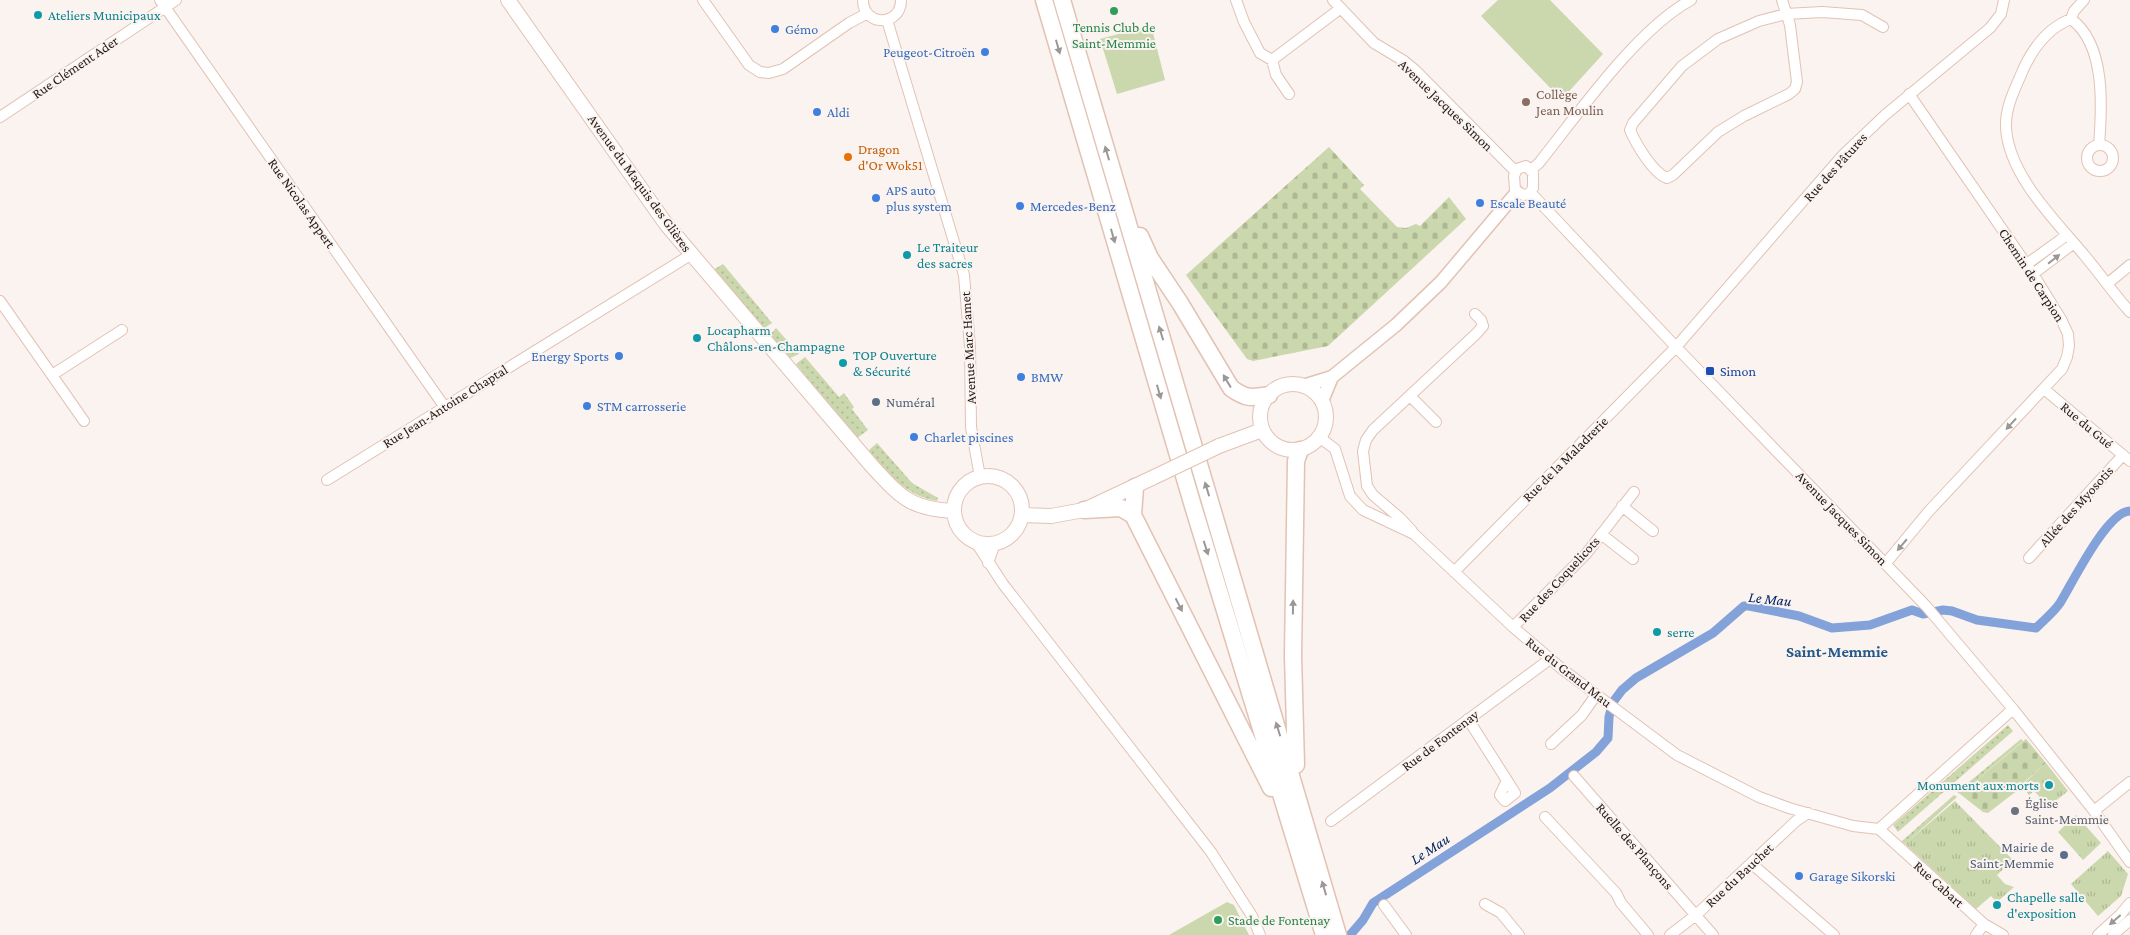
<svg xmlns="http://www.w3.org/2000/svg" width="2130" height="935" viewBox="0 0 2130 935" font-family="'Crimson Pro',serif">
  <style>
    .grass { fill: url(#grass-dots) }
    .cemetery { fill: url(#cemetery-stones) }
    .park { fill: url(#park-tufts) }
    .garden { fill: #cbd7ac }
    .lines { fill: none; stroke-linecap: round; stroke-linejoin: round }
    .canal { stroke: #83a2da; stroke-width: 9 }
    .minor-casing { stroke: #e2c2b3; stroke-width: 12 }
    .tertiary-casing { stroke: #e2c2b3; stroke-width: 15 }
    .secondary-casing { stroke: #e2c2b3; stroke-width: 16 }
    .primary-casing { stroke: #e2c2b3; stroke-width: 19 }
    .minor { stroke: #fff; stroke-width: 10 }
    .tertiary { stroke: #fff; stroke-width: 12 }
    .secondary { stroke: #fff; stroke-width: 14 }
    .primary { stroke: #fff; stroke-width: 16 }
    .secondary-bridge-casing { stroke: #e2c2b3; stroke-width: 16; stroke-linecap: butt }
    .secondary-bridge { stroke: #fff; stroke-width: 14 }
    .oneway { fill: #9c9795 }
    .leisure-dot { fill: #2e9e5b; stroke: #faf3f0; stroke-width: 2 }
    .culture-dot { fill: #0f9aa8; stroke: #faf3f0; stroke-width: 2 }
    .shop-dot { fill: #3f7fe0; stroke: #faf3f0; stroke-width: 2 }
    .education-dot { fill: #8d6e63; stroke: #faf3f0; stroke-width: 2 }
    .food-dot { fill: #e8710a; stroke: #faf3f0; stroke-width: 2 }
    .transit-dot { fill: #1a4fb4; stroke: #faf3f0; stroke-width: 2 }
    .service-dot { fill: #5c6f8a; stroke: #faf3f0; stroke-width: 2 }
    .worship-dot { fill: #6b7280; stroke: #faf3f0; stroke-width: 2 }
    .labels { text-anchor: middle; stroke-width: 4; stroke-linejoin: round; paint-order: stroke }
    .culture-label { font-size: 14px; fill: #0d838f; stroke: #faf3f0; text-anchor: start }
    .leisure-label { font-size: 14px; fill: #27864d; stroke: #faf3f0 }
    .shop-label { font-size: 14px; fill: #366cbe; stroke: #faf3f0; text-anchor: start }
    .street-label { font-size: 14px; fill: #241813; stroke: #faf3f0 }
    .education-label { font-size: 14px; fill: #785e54; stroke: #faf3f0; text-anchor: start }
    .food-label { font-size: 14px; fill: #c56008; stroke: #faf3f0; text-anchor: start }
    .transit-label { font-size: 14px; fill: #164399; stroke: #faf3f0; text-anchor: start }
    .service-label { font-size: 14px; fill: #4e5e75; stroke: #faf3f0; text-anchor: start }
    .worship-label { font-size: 14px; fill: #5b616d; stroke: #faf3f0; text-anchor: start }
    .water-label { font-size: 15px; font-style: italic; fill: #032362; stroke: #faf3f0 }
    .quarter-label { font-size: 16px; font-weight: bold; fill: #25598b; stroke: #faf3f0 }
  </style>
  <defs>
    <pattern id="grass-dots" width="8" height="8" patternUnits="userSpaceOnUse" patternTransform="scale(1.25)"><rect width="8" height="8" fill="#cbd7ac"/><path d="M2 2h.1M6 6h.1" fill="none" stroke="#aeb893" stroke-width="1.8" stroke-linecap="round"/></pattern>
    <pattern id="cemetery-stones" width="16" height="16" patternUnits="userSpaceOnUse" patternTransform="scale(1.25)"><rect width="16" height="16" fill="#cbd7ac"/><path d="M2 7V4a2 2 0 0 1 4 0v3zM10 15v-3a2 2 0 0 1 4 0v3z" fill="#aeb893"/></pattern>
    <pattern id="park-tufts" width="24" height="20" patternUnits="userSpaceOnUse" patternTransform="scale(1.25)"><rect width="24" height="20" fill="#cbd7ac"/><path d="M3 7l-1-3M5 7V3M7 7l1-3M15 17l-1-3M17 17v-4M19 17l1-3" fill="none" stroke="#aeb893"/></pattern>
  </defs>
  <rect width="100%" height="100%" fill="#faf3f0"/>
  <path class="grass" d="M 723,264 L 772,323 L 763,329 L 713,270 Z
    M 776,328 L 799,354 L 790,358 L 770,335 Z
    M 805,357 L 839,397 L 844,393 L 854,407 L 852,409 L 868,430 L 857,438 L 796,364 Z
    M 877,443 L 912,483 L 938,498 L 937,501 C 906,496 887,473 869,450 Z
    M 2008,725 L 2013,731 L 1898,832 L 1893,825 Z
    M 2021,739 L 2023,741 L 1960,794 L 1957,792 Z
    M 1954,795 L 1957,797 L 1905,844 L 1902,841 Z"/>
  <path class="cemetery" d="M 1329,147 L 1364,185 L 1360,189 L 1397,227 L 1406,228 L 1416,224 L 1420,226 L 1449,197 L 1466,219 L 1328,346 L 1253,361 L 1247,359 L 1186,275 Z
    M 2026,739 L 2046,763 L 2022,784 L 2023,786 L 1988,813 L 1983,812 L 1960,794 Z"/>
  <path class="park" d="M 2046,763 L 2068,791 L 2044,810 L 2037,803 L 2039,796 L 2034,791 L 2029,795 L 2022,785 Z
    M 1955,801 L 2013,860 L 1997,875 L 2005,884 L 2014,887 L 1997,902 L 1991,896 L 1976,909 L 1905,844 Z
    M 2076,815 L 2101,843 L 2083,860 L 2058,832 Z
    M 2108,851 L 2128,874 L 2121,896 L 2098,916 L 2071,884 Z"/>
  <path class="garden" d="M 1498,0 L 1550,0 L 1603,54 L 1563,98 L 1557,95 L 1481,16 Z
    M 1151,25 L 1165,80 L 1117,94 L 1100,39 Z
    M 1227,902 L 1234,905 L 1249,935 L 1169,935 Z"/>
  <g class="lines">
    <path class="canal" d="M 1351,934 L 1363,920 L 1373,903 L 1550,788 L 1596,752 L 1608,738 L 1609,717 L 1613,702 L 1622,690 L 1636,678 L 1713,633 L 1744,606 L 1749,606 L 1799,616 L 1832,628 L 1870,625 L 1912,610 L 1923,614 L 1943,610 L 1952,611 L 1977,620 L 2036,628 C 2044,620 2054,612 2060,603 C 2072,584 2107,511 2130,511"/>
    <defs>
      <path id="minor" d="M 160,0 L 444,406
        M 703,0 L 749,65 L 760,72 L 769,73 L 783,69 L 849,23 L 866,14
        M 863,0 C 863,27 901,27 901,0
        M 1236,0 L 1244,22 L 1260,53 L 1272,60
        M 1333,0 L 1374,43 L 1404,61 L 1415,70 L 1515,171
        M 1782,0 L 1790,25 L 1797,82 L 1795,89 L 1789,94 L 1744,116 L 1718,132 L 1673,175 L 1667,178 C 1653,173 1636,144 1630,130 L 1633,123 L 1682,66 L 1718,39 L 1759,21 L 1786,14 L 1822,12 L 1862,15 L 1883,27
        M 2084,0 L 2074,11 L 2071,19 C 2047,28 2033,48 2023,70 C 2015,89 2005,107 2006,128 C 2009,176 2056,221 2085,256 C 2100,274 2114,294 2130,312
        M 2071,19 C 2106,44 2102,108 2099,145
        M 887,20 L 964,275 L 970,347 L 971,427 L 980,477
        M 1272,60 L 1341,8
        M 1272,60 L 1276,75 L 1289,94
        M 0,117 L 176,0
        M2087 158a13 13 0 1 1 26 0a13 13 0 1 1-26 0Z
        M 1526,166 L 1533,173 L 1533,188 L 1529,194 L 1523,195 L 1515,190 L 1514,176 L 1517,169 Z
        M 1531,170 L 1539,163 C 1578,114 1637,29 1691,0
        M 1531,193 L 1676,347 L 1926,606 L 2013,709 L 2094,811 L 2130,862
        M 2027,264 L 2067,235
        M 2033,274 L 2074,243
        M 2107,284 L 2130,265
        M 0,301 L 84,421
        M 52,375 L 122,330
        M 2044,389 L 2130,461
        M 1410,396 L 1436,422
        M 1319,437 L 1335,449 L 1350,496 L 1363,510 L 1414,534 L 1513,627 L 1562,669 L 1677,755 L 1759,797 L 1789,808 L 1853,826 L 1879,829
        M 327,480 L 692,254
        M 1622,506 L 1653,531
        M 1412,531 L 1400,518 L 1373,495 L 1367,486 L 1363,451 L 1366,440 L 1373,430 L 1477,333 L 1483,326 L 1481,320 L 1475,314
        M 1601,534 L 1633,559
        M 975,541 L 1003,584 L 1211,852 L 1252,916 L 1260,935
        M 2029,558 L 2123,455
        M 988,563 L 995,543
        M 1886,563 L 1929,511 L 2062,369 L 2067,357 L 2069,346 L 2068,334 L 2062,321 L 2033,274 L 1909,94
        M 1454,572 L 1676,347 L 1843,155 L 1885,115 L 1990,28 L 2001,14 L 2004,0
        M 1513,627 L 1586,554 L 1634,492
        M 1468,719 L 1515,793 L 1505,801 L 1500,795 L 1507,780
        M 1551,744 L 1582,715 L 1596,695
        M 1574,776 L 1713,935
        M 2094,811 L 2130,782
        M 1545,817 L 1616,893 L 1621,903 L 1648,935
        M 1331,821 L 1550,659
        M 1879,829 L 2013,709
        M 1879,829 L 1984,924 L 2003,935
        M 1752,864 L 1834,935
        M 1485,904 L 1501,913 L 1519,935
        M 1384,905 L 1406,935
        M 1670,935 L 1696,915 L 1796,821 L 1808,813
        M 1976,935 L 1984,924
        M 2098,935 L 2120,915 L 2130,903
        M 2113,935 L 2130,920"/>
      <path id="tertiary" d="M 1303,386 L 1332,377 L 1396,325 L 1441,282 L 1517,192
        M 1322,401 L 1332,377"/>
      <path id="secondary" d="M 508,0 L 666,224 L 871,465 C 900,496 909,509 954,511
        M1260 417a33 33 0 1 1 66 0a33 33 0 1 1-66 0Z
        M 1219,446 L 1262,430
        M954 510a34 34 0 1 1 68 0a34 34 0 1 1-68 0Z
        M 1022,515 L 1051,516 L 1084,510 L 1152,478"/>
      <path id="primary" d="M 1044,0 L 1193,506 L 1324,935
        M 1062,0 L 1338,935
        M 1140,236 L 1150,258 L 1180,303 L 1231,388 C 1246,399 1251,398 1269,395
        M 1135,487 L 1133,515 L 1271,788
        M 1084,510 L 1121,508 L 1133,515
        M 1296,765 L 1293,656 L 1296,461 L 1300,450"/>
    </defs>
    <use href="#minor" class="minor-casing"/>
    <use href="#tertiary" class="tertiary-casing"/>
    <use href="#secondary" class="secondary-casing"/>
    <use href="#primary" class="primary-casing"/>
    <use href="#minor" class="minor"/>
    <use href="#tertiary" class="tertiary"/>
    <use href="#secondary" class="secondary"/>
    <use href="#primary" class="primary"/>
    <defs>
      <path id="secondary-bridge" d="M 1152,478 L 1219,446"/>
    </defs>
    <use href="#secondary-bridge" class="secondary-bridge-casing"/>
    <use href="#secondary-bridge" class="secondary-bridge"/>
  </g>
  <defs><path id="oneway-solid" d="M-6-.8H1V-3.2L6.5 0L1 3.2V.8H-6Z" transform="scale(1.25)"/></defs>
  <g class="oneway">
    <use href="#oneway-solid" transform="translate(1058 47) rotate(74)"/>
    <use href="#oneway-solid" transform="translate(1107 153) rotate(-106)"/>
    <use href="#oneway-solid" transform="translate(1113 236) rotate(74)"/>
    <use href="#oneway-solid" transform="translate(2054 259) rotate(-38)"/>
    <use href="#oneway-solid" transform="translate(1161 333) rotate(-107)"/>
    <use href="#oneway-solid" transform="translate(1227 381) rotate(-121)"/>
    <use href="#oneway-solid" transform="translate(1159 392) rotate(74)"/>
    <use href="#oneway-solid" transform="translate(2011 424) rotate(133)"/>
    <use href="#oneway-solid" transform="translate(1207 489) rotate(-107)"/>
    <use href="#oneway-solid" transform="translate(1902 545) rotate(130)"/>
    <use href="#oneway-solid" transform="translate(1206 548) rotate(72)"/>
    <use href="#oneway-solid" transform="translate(1179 605) rotate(63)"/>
    <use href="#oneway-solid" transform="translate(1293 607) rotate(-89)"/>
    <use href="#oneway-solid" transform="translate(1278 729) rotate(-107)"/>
    <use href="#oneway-solid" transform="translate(1324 888) rotate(-106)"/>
    <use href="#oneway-solid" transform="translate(2115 920) rotate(139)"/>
  </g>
  <g class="leisure-dot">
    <circle cx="1114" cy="11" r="5"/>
    <circle cx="1218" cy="920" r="5"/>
  </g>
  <g class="culture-dot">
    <circle cx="38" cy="15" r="5"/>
    <circle cx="907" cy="255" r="5"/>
    <circle cx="697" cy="338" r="5"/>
    <circle cx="843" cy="363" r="5"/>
    <circle cx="1657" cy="632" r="5"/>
    <circle cx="2049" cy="785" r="5"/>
    <circle cx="1997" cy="905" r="5"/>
  </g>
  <g class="shop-dot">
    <circle cx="775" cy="29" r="5"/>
    <circle cx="985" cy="52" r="5"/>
    <circle cx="817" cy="112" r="5"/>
    <circle cx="876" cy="198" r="5"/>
    <circle cx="1480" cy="203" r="5"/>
    <circle cx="1020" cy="206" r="5"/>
    <circle cx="619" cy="356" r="5"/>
    <circle cx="1021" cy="377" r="5"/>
    <circle cx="587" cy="406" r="5"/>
    <circle cx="914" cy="437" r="5"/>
    <circle cx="1799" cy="876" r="5"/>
  </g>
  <circle class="education-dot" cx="1526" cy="102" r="5"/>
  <circle class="food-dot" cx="848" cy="157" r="5"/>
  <rect class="transit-dot" x="1705" y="366" width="10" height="10" rx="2.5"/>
  <g class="service-dot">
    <circle cx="876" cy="402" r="5"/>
    <circle cx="2064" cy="855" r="5"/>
  </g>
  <circle class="worship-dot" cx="2015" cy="811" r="5"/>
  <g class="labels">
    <g class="culture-label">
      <text x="48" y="20">Ateliers Municipaux</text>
      <text x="917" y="252">Le Traiteur<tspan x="917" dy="16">des sacres</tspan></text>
      <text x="707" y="335">Locapharm<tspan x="707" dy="16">Châlons-en-Champagne</tspan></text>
      <text x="853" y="360">TOP Ouverture<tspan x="853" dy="16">&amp; Sécurité</tspan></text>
      <text x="1667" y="637">serre</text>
      <text x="2039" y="790" text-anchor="end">Monument aux morts</text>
      <text x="2007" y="902">Chapelle salle<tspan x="2007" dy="16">d'exposition</tspan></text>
    </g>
    <g class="leisure-label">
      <text x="1114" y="32">Tennis Club de<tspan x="1114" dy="16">Saint-Memmie</tspan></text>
      <text x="1228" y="925" text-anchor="start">Stade de Fontenay</text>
    </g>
    <g class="shop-label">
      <text x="785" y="34">Gémo</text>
      <text x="975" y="57" text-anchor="end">Peugeot-Citroën</text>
      <text x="827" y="117">Aldi</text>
      <text x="886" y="195">APS auto<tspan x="886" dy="16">plus system</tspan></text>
      <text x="1490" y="208">Escale Beauté</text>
      <text x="1030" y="211">Mercedes-Benz</text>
      <text x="609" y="361" text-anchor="end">Energy Sports</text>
      <text x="1031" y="382">BMW</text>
      <text x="597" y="411">STM carrosserie</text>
      <text x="924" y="442">Charlet piscines</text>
      <text x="1809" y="881">Garage Sikorski</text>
    </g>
    <g class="street-label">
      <text transform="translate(75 67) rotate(-34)" y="5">Rue Clément Ader</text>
      <text transform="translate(1446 105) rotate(44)" y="5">Avenue Jacques Simon</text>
      <text transform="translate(1835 167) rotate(-48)" y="5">Rue des Pâtures</text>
      <text transform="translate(640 183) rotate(54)" y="5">Avenue du Maquis des Glières</text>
      <text transform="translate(302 203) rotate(55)" y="5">Rue Nicolas Appert</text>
      <text transform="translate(2032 275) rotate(57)" y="5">Chemin de Carpion</text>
      <text transform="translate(968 348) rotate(-93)" y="5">Avenue Marc Hamet</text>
      <text transform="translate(445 406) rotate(-32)" y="5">Rue Jean-Antoine Chaptal</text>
      <text transform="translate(2087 425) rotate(40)" y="5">Rue du Gué</text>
      <text transform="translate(1565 459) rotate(-45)" y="5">Rue de la Maladrerie</text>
      <text transform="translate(2076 506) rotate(-48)" y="5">Allée des Myosotis</text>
      <text transform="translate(1842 518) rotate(46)" y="5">Avenue Jacques Simon</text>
      <text transform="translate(1559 579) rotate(-47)" y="5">Rue des Coquelicots</text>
      <text transform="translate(1569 672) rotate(38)" y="5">Rue du Grand Mau</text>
      <text transform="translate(1440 740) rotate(-37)" y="5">Rue de Fontenay</text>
      <text transform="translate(1635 846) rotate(49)" y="5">Ruelle des Plançons</text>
      <text transform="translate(1739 875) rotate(-43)" y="5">Rue du Bauchet</text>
      <text transform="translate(1939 884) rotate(42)" y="5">Rue Cabart</text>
    </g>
    <g class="education-label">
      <text x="1536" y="99">Collège<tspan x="1536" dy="16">Jean Moulin</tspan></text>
    </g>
    <g class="food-label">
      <text x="858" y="154">Dragon<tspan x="858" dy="16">d'Or Wok51</tspan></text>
    </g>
    <g class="transit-label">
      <text x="1720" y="376">Simon</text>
    </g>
    <g class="service-label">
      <text x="886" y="407">Numéral</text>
      <text x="2054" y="852" text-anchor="end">Mairie de<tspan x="2054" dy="16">Saint-Memmie</tspan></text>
    </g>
    <g class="worship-label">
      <text x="2025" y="808">Église<tspan x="2025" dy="16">Saint-Memmie</tspan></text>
    </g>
    <g class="water-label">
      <text transform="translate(1770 599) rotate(6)" y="5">Le Mau</text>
      <text transform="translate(1430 849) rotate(-33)" y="5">Le Mau</text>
    </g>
    <g class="quarter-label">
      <text x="1837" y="657">Saint-Memmie</text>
    </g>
  </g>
</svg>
